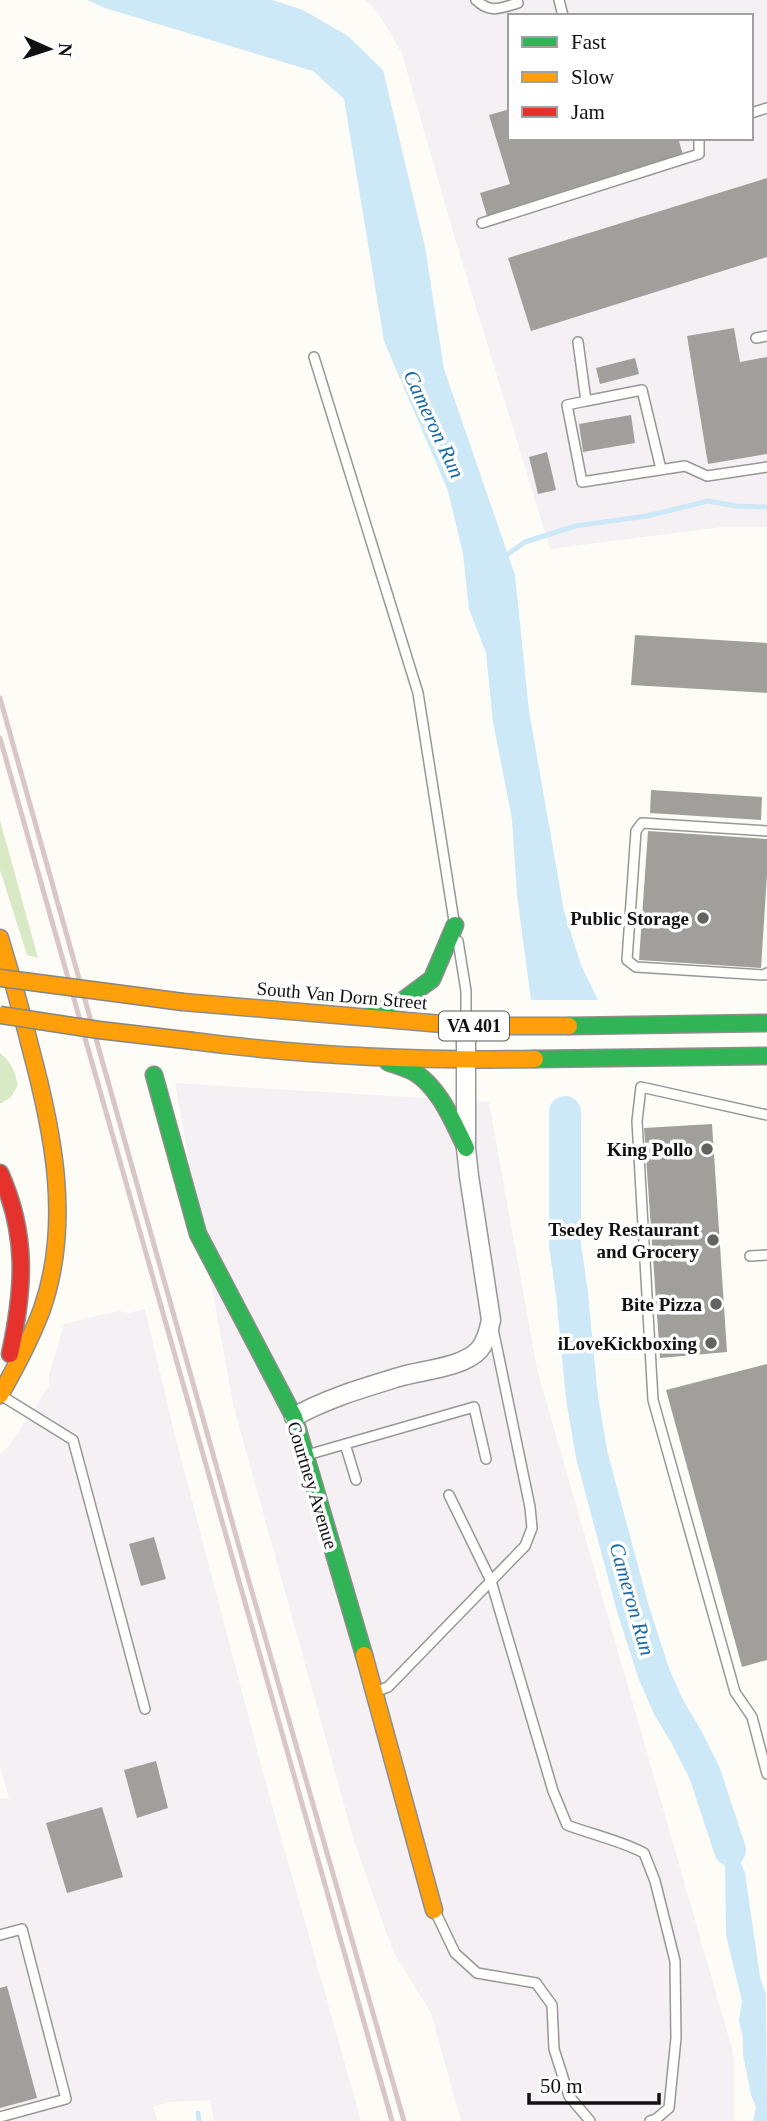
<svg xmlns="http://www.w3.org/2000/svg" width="767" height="2121" viewBox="0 0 767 2121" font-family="'Times New Roman',serif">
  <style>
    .industrial { fill: #f5f0f3; fill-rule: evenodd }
    .forest { fill: #d8eac5 }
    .water { fill: #cde8f7 }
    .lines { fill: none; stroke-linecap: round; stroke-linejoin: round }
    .stream { stroke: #cde8f7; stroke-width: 5 }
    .river { stroke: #cde8f7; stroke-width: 32 }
    .building { fill: #a19f9c }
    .lane-casing { stroke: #979795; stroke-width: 12 }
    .street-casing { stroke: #979795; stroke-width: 21 }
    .fast-casing { stroke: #8e8d8b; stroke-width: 19 }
    .slow-casing { stroke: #8e8d8b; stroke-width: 19 }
    .jam-casing { stroke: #8e8d8b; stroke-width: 19 }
    .lane { stroke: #fffffe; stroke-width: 9 }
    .street { stroke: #fffffe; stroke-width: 18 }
    .fast { stroke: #30b455; stroke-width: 16 }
    .slow { stroke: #ff9f0a; stroke-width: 16 }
    .jam { stroke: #e5322d; stroke-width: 16 }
    .rail { stroke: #d9c6c7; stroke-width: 5 }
    .slow-bridge-casing { stroke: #858482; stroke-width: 19; stroke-linecap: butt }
    .slow-bridge { stroke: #ff9f0a; stroke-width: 16 }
    .poi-dot { fill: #646362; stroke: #fff; stroke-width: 2.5 }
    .labels { text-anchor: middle; stroke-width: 7; stroke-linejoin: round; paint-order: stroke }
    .shield { fill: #fff; stroke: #585858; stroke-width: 2 }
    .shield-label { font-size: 18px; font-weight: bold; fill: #111 }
    .poi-label { font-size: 19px; font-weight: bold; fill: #111; stroke: #fff; text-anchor: end }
    .street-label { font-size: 19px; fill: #111; stroke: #fff }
    .water-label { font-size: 21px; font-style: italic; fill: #1768a6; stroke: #fff }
  </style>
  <rect width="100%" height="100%" fill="#fdfcf7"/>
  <path class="industrial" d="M 364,0 L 767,0 L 767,527 L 722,527 L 550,549 L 453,232 L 402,54 L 390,32 L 375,9 ZM 510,16 L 751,16 L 751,138 L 510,138 Z
    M 175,1083 L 489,1102 L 537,1369 L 734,2056 L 734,2121 L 461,2121 L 431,2013 L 393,1951 L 355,1844 L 233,1404 Z
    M 145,1309 L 174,1432 L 268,1791 L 361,2121 L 214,2121 L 210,2100 L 169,2102 L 153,2107 L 158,2121 L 0,2121 L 0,1798 L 9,1799 L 0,1767 L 0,1454 L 8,1447 L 49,1386 L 49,1376 L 64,1324 L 118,1311 L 129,1313 Z"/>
  <path class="forest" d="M 0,820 L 38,958 L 27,955 L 0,870 Z
    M 0,1053 C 11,1061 15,1072 18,1085 L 11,1097 L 2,1103 L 0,1103 Z"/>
  <path class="water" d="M 87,0 L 272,0 L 303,10 L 348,36 L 383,70 L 425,247 L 444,369 L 515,575 L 529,711 L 564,911 L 581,965 L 598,1000 L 531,1000 L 517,895 L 512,819 L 493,722 L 486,653 L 469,609 L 463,554 L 448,491 L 384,341 L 344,99 L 313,71 L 105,8 Z
    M 715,1809 L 729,1832 L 745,1873 L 760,1977 L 766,1995 L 767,2121 L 753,2121 L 756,2107 L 751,2095 L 743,2055 L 743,2038 L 739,2021 L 742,2001 L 726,1935 L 725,1861 Z"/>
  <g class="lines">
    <path class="stream" d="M 504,557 L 525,542 L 575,526 L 647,516 L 708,501 L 736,506 L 767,507
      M 198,2113 L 199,2121"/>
    <path class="river" d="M 565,1112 L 565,1245 L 572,1294 L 582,1398 L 592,1456 L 633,1609 L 654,1674 L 669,1708 L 687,1738 L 705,1774 L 730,1850"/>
  </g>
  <path class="building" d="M 510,109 L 510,138 L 678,138 L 683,155 L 487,216 L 480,193 L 510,184 L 489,115 Z
    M 767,178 L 767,257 L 531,331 L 508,258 Z
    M 734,328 L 740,362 L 767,357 L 767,454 L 708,464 L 687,336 Z
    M 635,358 L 639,374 L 600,384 L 596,368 Z
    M 631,415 L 635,443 L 583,452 L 579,424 Z
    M 547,452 L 556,490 L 538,494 L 529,457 Z
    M 635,635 L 767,643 L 767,693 L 631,685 Z
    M 651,790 L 762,797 L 761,820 L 650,813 Z
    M 648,831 L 767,839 L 767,875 L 761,968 L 639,960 Z
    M 712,1124 L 727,1352 L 660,1358 L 644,1128 Z
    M 767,1364 L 767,1660 L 742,1667 L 666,1390 Z
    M 154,1537 L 166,1579 L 141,1586 L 129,1544 Z
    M 156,1761 L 168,1808 L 137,1818 L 124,1770 Z
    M 102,1807 L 123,1877 L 67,1893 L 46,1823 Z
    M 7,1986 L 37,2098 L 0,2108 L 0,1988 Z"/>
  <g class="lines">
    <defs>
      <path id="lane" d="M 476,0 C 491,14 500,8 518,3 L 517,0
        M 559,0 L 563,16
        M 751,113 L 767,108
        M 482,223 L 699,154 L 699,138
        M 756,338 L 767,336
        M 578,342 L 586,401 L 567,405 L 582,482 L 685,466 L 707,476 L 767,467
        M 314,357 L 418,693 L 454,921
        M 586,401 L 642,390 L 661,469
        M 767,831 L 642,823 L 636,831 L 627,960 L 636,967 L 764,975 L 767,973
        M 458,941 L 466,991 L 466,1021
        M 767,1115 L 641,1087 L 637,1121 L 653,1400 L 735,1692 L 752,1717 L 767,1774
        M 750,1256 L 767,1255
        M 2,1396 L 73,1440 L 145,1709
        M 345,1444 L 356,1480
        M 307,1455 L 474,1407 L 486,1459
        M 449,1495 L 491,1581 L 553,1791 L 567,1825 C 593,1835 619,1840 644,1853 L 655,1881 L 675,1961 L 676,2038 L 669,2108 L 656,2119 L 650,2121
        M 377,1691 L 388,1687 L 525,1546 L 532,1528 L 530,1507 L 493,1329
        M 435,1911 L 455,1953 L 477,1973 L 536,1983 L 552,2005 L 554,2049 L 569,2096 L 590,2121
        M 0,1935 L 22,1929 L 66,2099 L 0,2117"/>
      <path id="street" d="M 294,1417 C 325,1399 363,1388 399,1377 C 422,1370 462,1368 479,1350 C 486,1342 489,1330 491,1320 L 469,1176 L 466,1148 L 466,1026"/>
      <path id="fast" d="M 367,1017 L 401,1002 L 432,979 L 455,925
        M 569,1026 L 767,1023
        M 535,1059 L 767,1056
        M 388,1062 C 396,1065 406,1068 414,1072 C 440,1088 453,1122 466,1148
        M 154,1075 L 198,1234 L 294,1417 L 364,1655"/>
      <path id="slow" d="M 0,938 C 11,974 21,1010 30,1046 C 53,1131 72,1223 42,1309 C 31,1339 16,1367 0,1395
        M 183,1002 L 466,1026 L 569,1026
        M 193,1041 C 306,1056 421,1061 535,1059
        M 364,1655 L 434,1910"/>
      <path id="jam" d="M 0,1173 C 28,1235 24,1289 10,1354"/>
    </defs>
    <use href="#lane" class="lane-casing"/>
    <use href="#street" class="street-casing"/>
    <use href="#fast" class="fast-casing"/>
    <use href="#slow" class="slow-casing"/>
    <use href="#jam" class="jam-casing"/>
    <use href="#lane" class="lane"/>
    <use href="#street" class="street"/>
    <use href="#fast" class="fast"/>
    <use href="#slow" class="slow"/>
    <use href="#jam" class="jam"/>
    <path class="rail" d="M 0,698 L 240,1550 L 404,2121
      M 0,738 L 392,2121"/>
    <defs>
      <path id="slow-bridge" d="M 0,978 L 183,1002
        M 0,1015 L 99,1030 L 193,1041"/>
    </defs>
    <use href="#slow-bridge" class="slow-bridge-casing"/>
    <use href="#slow-bridge" class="slow-bridge"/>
  </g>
  <g class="poi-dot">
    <circle cx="703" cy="918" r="7"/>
    <circle cx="707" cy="1149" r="7"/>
    <circle cx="713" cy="1240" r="7"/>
    <circle cx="716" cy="1304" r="7"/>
    <circle cx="711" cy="1343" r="7"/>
  </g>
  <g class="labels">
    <rect class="shield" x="439" y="1011.5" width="70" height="29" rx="5"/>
    <g class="shield-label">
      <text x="474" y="1032">VA 401</text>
    </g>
    <g class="poi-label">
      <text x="689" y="925">Public Storage</text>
      <text x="693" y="1156">King Pollo</text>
      <text x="699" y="1236">Tsedey Restaurant<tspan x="699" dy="22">and Grocery</tspan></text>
      <text x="702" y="1311">Bite Pizza</text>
      <text x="697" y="1350">iLoveKickboxing</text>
    </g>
    <g class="street-label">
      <text transform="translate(342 995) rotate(5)" y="7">South Van Dorn Street</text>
      <text transform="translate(313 1485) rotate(73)" y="7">Courtney Avenue</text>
    </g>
    <g class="water-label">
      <text transform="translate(434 424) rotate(65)" y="7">Cameron Run</text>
      <text transform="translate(632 1599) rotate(74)" y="7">Cameron Run</text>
    </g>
  </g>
  <rect x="508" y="14" width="245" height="126" fill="#ffffff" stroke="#a0a0a0" stroke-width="2"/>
  <rect x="522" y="37" width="35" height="10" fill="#30b455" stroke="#a0a0a0" stroke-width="2"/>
  <text x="571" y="49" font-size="21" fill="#111111">Fast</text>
  <rect x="522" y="72" width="35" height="10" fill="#ff9f0a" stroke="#a0a0a0" stroke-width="2"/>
  <text x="571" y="84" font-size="21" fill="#111111">Slow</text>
  <rect x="522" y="107" width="35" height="10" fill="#e5322d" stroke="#a0a0a0" stroke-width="2"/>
  <text x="571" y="119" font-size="21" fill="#111111">Jam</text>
  <g transform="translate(49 49) rotate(93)" stroke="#ffffff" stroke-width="5" paint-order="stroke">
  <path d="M0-5L12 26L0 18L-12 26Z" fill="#111111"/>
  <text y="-10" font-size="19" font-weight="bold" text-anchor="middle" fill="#111111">N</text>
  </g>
  <path d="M529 2093v10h130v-10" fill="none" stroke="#111111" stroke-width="3.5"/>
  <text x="540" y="2093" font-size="21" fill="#111111" stroke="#ffffff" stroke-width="5" paint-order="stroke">50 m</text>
</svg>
